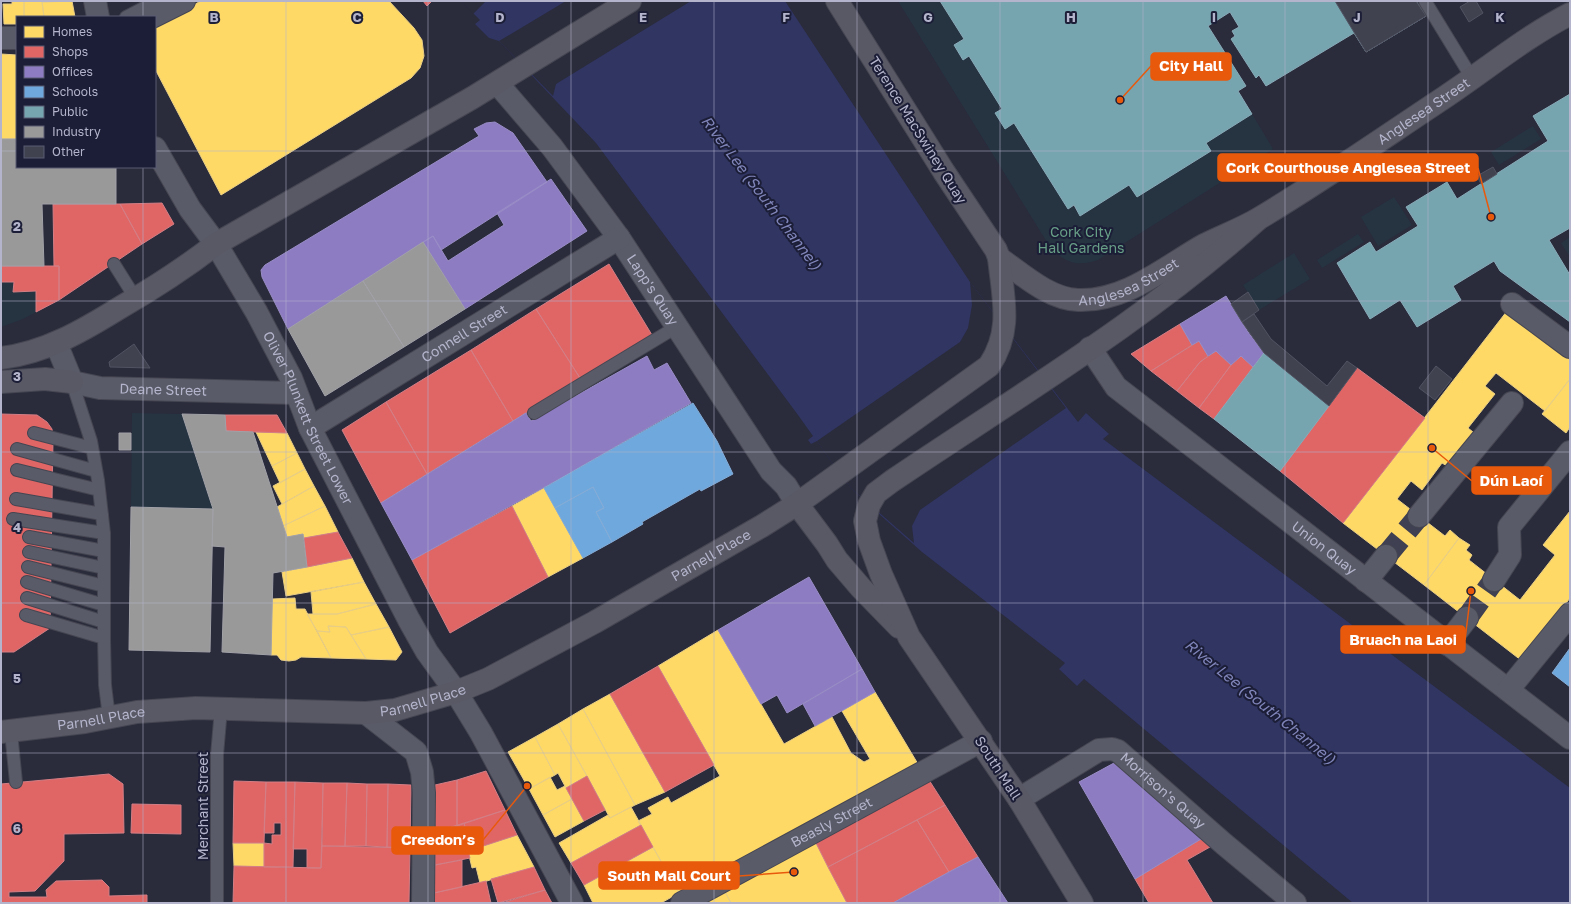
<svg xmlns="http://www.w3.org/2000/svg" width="1571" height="904" viewBox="0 0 1571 904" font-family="'Golos Text',sans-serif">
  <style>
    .green { fill: #263442 }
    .water { fill: #303562 }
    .pier { fill: #2a2b3b }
    .homes { fill: #ffd966; stroke: #e8ce85 }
    .shops { fill: #e06666; stroke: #d37e85 }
    .offices { fill: #8e7cc3; stroke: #998dc6 }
    .schools { fill: #6fa8dc; stroke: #84acd7 }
    .public { fill: #76a5af; stroke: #89aab8 }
    .industry { fill: #999; stroke: #a1a1a8 }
    .building { fill: #404250; stroke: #525362 }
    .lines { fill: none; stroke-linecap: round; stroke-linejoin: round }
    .street-tunnel { stroke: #3f4051; stroke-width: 22; stroke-dasharray: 22 11; stroke-linecap: butt }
    .lane-casing { stroke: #454652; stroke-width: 14 }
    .street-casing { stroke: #454652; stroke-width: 24 }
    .secondary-casing { stroke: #454652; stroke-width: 24 }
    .lane { stroke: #5a5b68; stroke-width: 12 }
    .street { stroke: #5a5b68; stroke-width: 22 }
    .secondary { stroke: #595966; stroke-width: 22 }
    .grid { fill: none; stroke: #b4b5cc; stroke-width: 1; stroke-opacity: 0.55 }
    .labels { text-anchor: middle; stroke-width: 4; stroke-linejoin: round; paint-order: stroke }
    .street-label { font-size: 14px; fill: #b4b5cc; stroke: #1c1e37 }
    .park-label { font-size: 14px; fill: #689f87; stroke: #1c1e37 }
    .water-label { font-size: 15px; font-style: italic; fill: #8085ba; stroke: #1c1e37 }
    .grid-label { font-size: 13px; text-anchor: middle; font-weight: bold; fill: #b4b5cc; stroke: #1c1e37; stroke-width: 4; stroke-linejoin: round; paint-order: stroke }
    .leader { fill: none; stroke: #e8590c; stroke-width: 1.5 }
    .callout-dot { fill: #e8590c; stroke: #1c1e37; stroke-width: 1.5 }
    .callout { fill: #e8590c; stroke: #e8590c; stroke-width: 1.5 }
    .callout-label { font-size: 15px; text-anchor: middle; font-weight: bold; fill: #fff }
  </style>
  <rect width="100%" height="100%" fill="#2a2b3b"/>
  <path class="green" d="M 898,1 L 940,1 L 964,39 L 969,56 L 1002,108 L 995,113 L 1005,128 L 1014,123 L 1080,216 L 1129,185 L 1137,197 L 1210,152 L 1206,143 L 1252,114 L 1273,149 L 1098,260 C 1077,267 1065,263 1050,247 Z
    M 1533,126 L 1541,139 L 1499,165 L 1491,152 Z
    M 1394,197 L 1412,225 L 1378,246 L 1361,217 Z
    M 1358,234 L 1364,242 L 1322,268 L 1317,260 Z
    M 1570,237 L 1570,257 L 1561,243 Z
    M 1294,253 L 1310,279 L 1259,310 L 1243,285 Z
    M 1,282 L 14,282 L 14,292 L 36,291 L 36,312 L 23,319 L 1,327 Z
    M 132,413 L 182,414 L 213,509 L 131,507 Z"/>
  <path class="water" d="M 461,1 L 785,1 L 970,282 L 1078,422 L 1086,413 L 1109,434 L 1103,439 L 1570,788 L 1570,903 L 1353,903 L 1084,679 L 1077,686 L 1059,669 L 1065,663 L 922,552 L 878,513 L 852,489 L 839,473 L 817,441 L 811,444 L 808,440 L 813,436 L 798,415 L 596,143 L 499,41 L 489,38 L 475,24 L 480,20 Z"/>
  <path class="pier" d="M 461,1 L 486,1 L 473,14 Z
    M 566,1 L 691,1 L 556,84 L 553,96 L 499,41 Z
    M 970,282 L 1066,408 L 920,510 L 912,526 L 914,543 L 852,489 L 839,473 L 817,441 L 960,342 L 968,328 L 972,305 Z"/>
  <path class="homes" d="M 12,1 L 24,1 L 24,17 L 17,17 L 17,24 L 4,24 L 3,4 L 12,4 Z
    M 24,1 L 42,1 L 44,17 L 24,17 Z
    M 42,1 L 72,1 L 42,2 Z
    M 72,1 L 75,17 L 44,17 L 42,2 Z
    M 201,1 L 389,1 L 414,28 L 422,40 L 424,56 L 420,68 L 411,78 L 221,195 L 155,69 L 155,25 Z
    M 1,54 L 17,55 L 17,139 L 1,139 Z
    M 1507,311 L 1570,360 L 1570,379 L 1545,411 L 1496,373 L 1485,386 L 1495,394 L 1468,428 L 1473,432 L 1447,466 L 1442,463 L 1422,490 L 1411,481 L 1397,499 L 1445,536 L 1450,530 L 1459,538 L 1424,585 L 1343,523 Z
    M 1570,379 L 1570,427 L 1566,433 L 1542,414 Z
    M 256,432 L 287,433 L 297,453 L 272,466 Z
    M 297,453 L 305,469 L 280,483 L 272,466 Z
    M 305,469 L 314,486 L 282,504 L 273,486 Z
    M 314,486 L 325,506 L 283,526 L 277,507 Z
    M 544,488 L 583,558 L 548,577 L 512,506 Z
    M 325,506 L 338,532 L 304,538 L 303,534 L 287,537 L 283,526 Z
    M 1570,511 L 1570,598 L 1522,661 L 1424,585 L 1459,538 L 1470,545 L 1466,550 L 1472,555 L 1469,560 L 1520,600 L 1555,555 L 1543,545 Z
    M 352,558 L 364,582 L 286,596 L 282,572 Z
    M 364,582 L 376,604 L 337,614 L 313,614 L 311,592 Z
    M 295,598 L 296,609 L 305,609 L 331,658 L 301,657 L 296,660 L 289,661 L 281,660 L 277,655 L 271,655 L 272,599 Z
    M 376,604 L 389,627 L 351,635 L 346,627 L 328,626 L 330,632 L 317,631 L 307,614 L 337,614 Z
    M 328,626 L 346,627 L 366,659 L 331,658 L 317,631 L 330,632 Z
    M 389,627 L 402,652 L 396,660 L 366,659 L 351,635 Z
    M 718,630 L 784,744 L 832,717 L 851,753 L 864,762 L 870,759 L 842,711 L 875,692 L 918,764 L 679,893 L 638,821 L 652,814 L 648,808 L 668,797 L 671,803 L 720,776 L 658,666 Z
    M 610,694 L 665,792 L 635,805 L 583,709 Z
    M 583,709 L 635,805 L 610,818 L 558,724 Z
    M 558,724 L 587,776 L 566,788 L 558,773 L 555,775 L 535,737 Z
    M 535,737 L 555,775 L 529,789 L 508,752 Z
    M 550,777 L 557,790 L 565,786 L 572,799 L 543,815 L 529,789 Z
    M 572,799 L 584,821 L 555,837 L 543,815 Z
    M 631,807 L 641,825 L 571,863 L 559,843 L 608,815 L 610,818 Z
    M 517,835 L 534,867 L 480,883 L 476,867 L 472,868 L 468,851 Z
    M 815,841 L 847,903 L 731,903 L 724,890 Z
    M 233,843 L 264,843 L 264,867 L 234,866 Z
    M 653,847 L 679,893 L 661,903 L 593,903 L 584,885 Z
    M 724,890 L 731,903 L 700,903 Z"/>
  <path class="shops" d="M 423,1 L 432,1 L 427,6 Z
    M 162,203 L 174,224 L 142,244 L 120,204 Z
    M 53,204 L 120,204 L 142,244 L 59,300 L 59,266 L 54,266 Z
    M 609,264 L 652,335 L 580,378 L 536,309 Z
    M 1,266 L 59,266 L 59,300 L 36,312 L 36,291 L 13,292 L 14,282 L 1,282 Z
    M 536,309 L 580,378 L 513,421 L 471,350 Z
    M 1180,324 L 1192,345 L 1151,371 L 1131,354 Z
    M 1199,341 L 1208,356 L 1200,362 L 1177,391 L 1151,371 Z
    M 471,350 L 513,421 L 427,474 L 386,402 Z
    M 1216,351 L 1231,365 L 1199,408 L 1177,391 L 1200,362 Z
    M 1241,356 L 1253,367 L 1214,419 L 1199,408 L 1231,365 Z
    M 1357,368 L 1425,418 L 1343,523 L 1280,471 Z
    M 386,402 L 427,474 L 381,503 L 342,430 Z
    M 1,414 L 37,415 L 47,422 L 52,429 L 53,440 L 50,628 L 14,652 L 1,652 Z
    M 225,415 L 277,415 L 287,433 L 226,431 Z
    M 512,506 L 548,577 L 450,633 L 412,560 Z
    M 338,532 L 352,558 L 307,567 L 304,538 Z
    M 658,666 L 714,765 L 665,792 L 610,694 Z
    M 486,771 L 505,810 L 457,826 L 457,780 Z
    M 109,774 L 123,784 L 124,833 L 64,834 L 64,861 L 35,891 L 9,892 L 9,897 L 47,897 L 46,890 L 56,881 L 102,880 L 109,887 L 109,896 L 147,895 L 147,903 L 1,903 L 1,784 Z
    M 587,776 L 605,810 L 584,821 L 566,788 Z
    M 457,780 L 457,826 L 435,832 L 435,785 Z
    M 929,780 L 945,805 L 828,867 L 815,841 Z
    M 234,781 L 266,782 L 264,843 L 233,843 Z
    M 266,782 L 295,782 L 293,867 L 264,867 L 264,843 L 272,844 L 272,835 L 281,835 L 281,823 L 274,823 L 274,833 L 264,833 Z
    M 295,782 L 323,783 L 321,868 L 307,868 L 307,849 L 293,849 Z
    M 323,783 L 347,783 L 345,846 L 322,846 Z
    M 347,783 L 367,784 L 366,846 L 345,846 Z
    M 367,784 L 388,784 L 387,847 L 366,846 Z
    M 388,784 L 411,785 L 410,848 L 387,847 Z
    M 132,804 L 181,805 L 181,834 L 131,833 Z
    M 945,805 L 978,857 L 949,872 L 917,820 Z
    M 505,810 L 517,835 L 471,850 L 464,823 Z
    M 917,820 L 949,872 L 893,903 L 847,903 L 828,867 Z
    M 464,823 L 471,850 L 468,851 L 470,858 L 435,865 L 435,832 Z
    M 641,825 L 653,847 L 584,885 L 571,863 Z
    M 1201,839 L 1210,847 L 1187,860 L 1213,903 L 1149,903 L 1135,879 Z
    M 322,846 L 410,848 L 409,903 L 233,903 L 234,866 L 321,868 Z
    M 462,860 L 462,887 L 434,893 L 435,865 Z
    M 534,867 L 545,890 L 498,903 L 491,879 Z
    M 486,881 L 491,903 L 434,903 L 434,893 Z
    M 545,890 L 552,903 L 502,903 Z"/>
  <path class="offices" d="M 495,122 L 513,133 L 547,182 L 441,250 L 433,236 L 288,329 L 262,277 L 261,270 L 265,265 L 479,136 L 474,129 L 486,123 Z
    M 551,179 L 587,231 L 465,309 L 423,242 L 433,236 L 448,261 L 504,225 L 497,213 Z
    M 1226,296 L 1248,332 L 1264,353 L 1253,367 L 1241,356 L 1231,365 L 1216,351 L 1208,356 L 1199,341 L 1192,345 L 1180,324 Z
    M 647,356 L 654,370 L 667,363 L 691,403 L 561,478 L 412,560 L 381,503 L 526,413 L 531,421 Z
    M 809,577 L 862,669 L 787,713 L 777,695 L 761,704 L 718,630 Z
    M 862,669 L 875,692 L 815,726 L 803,704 Z
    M 1114,763 L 1201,839 L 1135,879 L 1079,782 Z
    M 978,857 L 1008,903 L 893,903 L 949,872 Z"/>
  <path class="schools" d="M 693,403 L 717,441 L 733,474 L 701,491 L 700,489 L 642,522 L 643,524 L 612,542 L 596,512 L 604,508 L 593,487 L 555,508 L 544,488 Z
    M 593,487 L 604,508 L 596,512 L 612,542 L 583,558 L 555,508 Z
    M 1570,648 L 1570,687 L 1552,673 Z"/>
  <path class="public" d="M 940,1 L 1416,1 L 1426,16 L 1366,52 L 1354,33 L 1266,86 L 1259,75 L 1256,78 L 1231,39 L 1235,36 L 1232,31 L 1239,27 L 1230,12 L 1208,26 L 1246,86 L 1238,91 L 1252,114 L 1206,143 L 1211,151 L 1137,197 L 1129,185 L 1080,216 L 1074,205 L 1068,209 L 1014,123 L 1005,129 L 995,113 L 1002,109 L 969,56 L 963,60 L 954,45 L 964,39 Z
    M 1570,94 L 1570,228 L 1549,240 L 1570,275 L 1570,322 L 1500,271 L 1494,261 L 1453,286 L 1461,300 L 1417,327 L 1400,300 L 1370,319 L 1337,263 L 1370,242 L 1376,252 L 1418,226 L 1406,207 L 1447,182 L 1457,199 L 1548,141 L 1533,116 Z
    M 1264,353 L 1329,406 L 1280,471 L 1214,419 Z"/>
  <path class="industry" d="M 1,139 L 17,139 L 17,167 L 116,167 L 116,204 L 42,204 L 44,266 L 1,266 Z
    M 423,242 L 465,309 L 404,347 L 363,281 Z
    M 363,281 L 404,347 L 325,396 L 288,329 Z
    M 182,414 L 225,415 L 226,431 L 253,432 L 287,537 L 303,534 L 307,567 L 273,573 L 271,655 L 222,652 L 225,547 L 212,546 L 213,509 Z
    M 119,433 L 131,433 L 131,450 L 119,450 Z
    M 131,507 L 213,509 L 210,652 L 129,650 Z"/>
  <path class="building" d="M 1335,1 L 1416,1 L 1426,16 L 1366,52 Z
    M 1470,1 L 1476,1 L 1483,13 L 1469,22 L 1460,7 Z
    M 1493,167 L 1497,174 L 1481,184 L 1477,176 Z
    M 1248,292 L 1259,310 L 1242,322 L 1231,304 Z
    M 1254,314 L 1271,339 L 1327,386 L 1347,361 L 1357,368 L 1329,406 L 1264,353 L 1242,322 Z
    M 134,344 L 150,368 L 110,367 L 109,362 Z
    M 1436,366 L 1452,379 L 1435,400 L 1419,388 Z"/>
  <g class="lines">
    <path class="street-tunnel" d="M 1386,556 L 1419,516
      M 1467,618 L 1494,580"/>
    <defs>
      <path id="lane" d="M 1425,1 L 1472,78
        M 126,17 L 157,1
        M 114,264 L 136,299
        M 72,382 L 91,441 L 98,480 L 104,533 L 104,638 L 105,685 L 109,717
        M 534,413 L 678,326
        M 34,433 L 92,448
        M 17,449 L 96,471
        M 17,470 L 99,490
        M 16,499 L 102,514
        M 13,519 L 104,533
        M 29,537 L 104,551
        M 29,552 L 104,568
        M 28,567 L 104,586
        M 27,582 L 104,605
        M 27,598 L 104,622
        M 26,615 L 104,638
        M 11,732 L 16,782
        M 217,903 L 217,755 L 221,709"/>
      <g id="street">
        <path d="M 95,1 L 98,17"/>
        <path d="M 152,17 L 184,1"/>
        <path d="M 1,38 L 17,38"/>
        <path id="s1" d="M 497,83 L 552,147 L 619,238 L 771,471 L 786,486 L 797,504"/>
        <path id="s2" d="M 155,148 L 190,209 L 216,244 L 257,313 L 291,378 L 310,428 L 409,620 L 427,652 L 456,692 L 481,733 L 572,903"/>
        <path d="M 1512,304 L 1570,347"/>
        <path id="s3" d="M 56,343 L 72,382 L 100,388 L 296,393"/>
        <path id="s4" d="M 1090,348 L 1116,387 L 1570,738"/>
        <path id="s5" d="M 310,428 L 619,238"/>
        <path d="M 1419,516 L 1512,403"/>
        <path d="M 1494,580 L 1510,555 L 1509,527 L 1570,452"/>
        <path d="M 1366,581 L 1386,556"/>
        <path d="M 1447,644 L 1467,618"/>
        <path d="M 1508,690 L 1570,614"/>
        <path d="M 366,713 L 416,752 L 422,772 L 424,793 L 423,903"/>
        <path id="s6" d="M 1019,799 L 1099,750 L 1112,749 L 1118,751 L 1224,844 L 1295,903"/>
        <path id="s7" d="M 682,903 L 981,741"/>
      </g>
      <g id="secondary">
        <path id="s8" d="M 999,258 C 1022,274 1049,299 1078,300 C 1125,302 1165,267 1204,245 C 1222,236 1241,229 1258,219 C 1322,181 1383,138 1445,97 C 1487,69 1525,37 1570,14"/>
        <path d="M 1,358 C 45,353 84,330 121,307 C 154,288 186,267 216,244 L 472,98 L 630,1"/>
        <path d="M 1,382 L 45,379 L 72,382"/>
        <path d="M 797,504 L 827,544 L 837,560 L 861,588 L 899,627"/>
        <path id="s9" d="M 1,732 L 85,722 L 137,712 L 196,708 L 366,713 L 395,710 L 456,692 L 488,679 L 595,622 L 762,526 L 797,504 L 989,366 C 1013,330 1003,298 999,258 L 996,250 L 944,172 L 837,1"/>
        <path d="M 1082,903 L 1019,799 L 909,637 L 881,574 L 869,541 L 865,521 L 869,505 L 876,493 L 892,481 C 1015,398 1147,319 1257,220"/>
      </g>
    </defs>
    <use href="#lane" class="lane-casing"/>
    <use href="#street" class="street-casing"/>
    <use href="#secondary" class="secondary-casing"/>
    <use href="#lane" class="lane"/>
    <use href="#street" class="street"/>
    <use href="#secondary" class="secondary"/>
  </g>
  <path class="grid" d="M 143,1 L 143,17M 286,1 L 286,903M 428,1 L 428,903M 571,1 L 571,903M 714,1 L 714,903M 857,1 L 857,903M 1000,1 L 1000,903M 1143,1 L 1143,903M 1285,1 L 1285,903M 1428,1 L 1428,903M 1,151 L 17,151M 155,151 L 1570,151M 143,167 L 143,903M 1,301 L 1570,301M 1,452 L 1570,452M 1,603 L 1570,603M 1,753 L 1570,753"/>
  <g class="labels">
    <g class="street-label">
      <text dy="5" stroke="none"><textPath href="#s8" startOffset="488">Anglesea Street</textPath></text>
      <text transform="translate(918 130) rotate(58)" y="5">Terence MacSwiney Quay</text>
      <text dy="5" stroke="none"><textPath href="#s8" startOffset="145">Anglesea Street</textPath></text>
      <text dy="5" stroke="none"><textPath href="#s1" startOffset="259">Lapp's Quay</textPath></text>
      <text dy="5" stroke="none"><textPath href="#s5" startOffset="181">Connell Street</textPath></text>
      <text dy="5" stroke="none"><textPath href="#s3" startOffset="134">Deane Street</textPath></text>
      <text dy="5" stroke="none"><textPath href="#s2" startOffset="311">Oliver Plunkett Street Lower</textPath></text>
      <text dy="5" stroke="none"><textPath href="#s4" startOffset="310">Union Quay</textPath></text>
      <text dy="5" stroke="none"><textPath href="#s9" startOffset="749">Parnell Place</textPath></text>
      <text dy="5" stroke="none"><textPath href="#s9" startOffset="425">Parnell Place</textPath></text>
      <text dy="5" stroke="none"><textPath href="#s9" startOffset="101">Parnell Place</textPath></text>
      <text transform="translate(998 768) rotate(57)" y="5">South Mall</text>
      <text dy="5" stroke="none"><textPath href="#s6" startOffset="173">Morrison's Quay</textPath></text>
      <text transform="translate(203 806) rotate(-90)" y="5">Merchant Street</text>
      <text dy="5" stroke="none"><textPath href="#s7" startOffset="170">Beasly Street</textPath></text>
    </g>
    <g class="park-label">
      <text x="1081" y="237">Cork City<tspan x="1081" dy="16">Hall Gardens</tspan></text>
    </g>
    <g class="water-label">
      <text transform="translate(761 193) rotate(53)" y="5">River Lee (South Channel)</text>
      <text transform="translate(1260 702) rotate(39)" y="5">River Lee (South Channel)</text>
    </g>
  </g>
  <g class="grid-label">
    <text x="214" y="22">B</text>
    <text x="357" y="22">C</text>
    <text x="500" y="22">D</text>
    <text x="643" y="22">E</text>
    <text x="786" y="22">F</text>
    <text x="928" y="22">G</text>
    <text x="1071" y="22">H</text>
    <text x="1214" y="22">I</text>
    <text x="1357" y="22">J</text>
    <text x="1500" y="22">K</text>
    <text x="17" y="231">2</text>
    <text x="17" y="381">3</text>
    <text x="17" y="532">4</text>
    <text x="17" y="683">5</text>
    <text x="17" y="833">6</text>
  </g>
  <path class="leader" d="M1120 100L1151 66M1491 217L1478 168M1432 448L1472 481M1471 591L1465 640M527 786L483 840M794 872L739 876"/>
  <g class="callout-dot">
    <circle cx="1120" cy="100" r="4"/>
    <circle cx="1491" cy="217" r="4"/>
    <circle cx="1432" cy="448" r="4"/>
    <circle cx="1471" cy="591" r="4"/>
    <circle cx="527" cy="786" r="4"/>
    <circle cx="794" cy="872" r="4"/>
  </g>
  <g class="callout">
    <rect x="1151" y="53" width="80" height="27" rx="4"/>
    <rect x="1218" y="154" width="260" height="27" rx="4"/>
    <rect x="1472" y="467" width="79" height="27" rx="4"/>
    <rect x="1341" y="626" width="124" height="27" rx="4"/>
    <rect x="392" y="827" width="91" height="27" rx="4"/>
    <rect x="599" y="862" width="140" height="27" rx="4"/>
  </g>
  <g class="callout-label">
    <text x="1191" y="71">City Hall</text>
    <text x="1348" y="173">Cork Courthouse Anglesea Street</text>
    <text x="1511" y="486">Dún Laoí</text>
    <text x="1403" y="645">Bruach na Laoi</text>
    <text x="438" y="845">Creedon’s</text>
    <text x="669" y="881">South Mall Court</text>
  </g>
  <rect width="1571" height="904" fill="none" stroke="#b4b5cc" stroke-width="4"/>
  <rect x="16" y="16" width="140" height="152" fill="#1c1e37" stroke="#595a73"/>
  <rect x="24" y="26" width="20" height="12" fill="#ffd966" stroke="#595a73"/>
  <text x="52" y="36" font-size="12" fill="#b4b5cc">Homes</text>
  <rect x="24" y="46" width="20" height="12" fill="#e06666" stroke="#595a73"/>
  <text x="52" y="56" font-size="12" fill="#b4b5cc">Shops</text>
  <rect x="24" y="66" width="20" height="12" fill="#8e7cc3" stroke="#595a73"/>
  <text x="52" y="76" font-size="12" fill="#b4b5cc">Offices</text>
  <rect x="24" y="86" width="20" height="12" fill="#6fa8dc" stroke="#595a73"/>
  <text x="52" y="96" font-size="12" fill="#b4b5cc">Schools</text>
  <rect x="24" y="106" width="20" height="12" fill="#76a5af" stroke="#595a73"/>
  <text x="52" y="116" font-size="12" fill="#b4b5cc">Public</text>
  <rect x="24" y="126" width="20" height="12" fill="#999999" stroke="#595a73"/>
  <text x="52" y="136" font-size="12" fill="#b4b5cc">Industry</text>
  <rect x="24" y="146" width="20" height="12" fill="#404250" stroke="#595a73"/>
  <text x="52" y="156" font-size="12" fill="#b4b5cc">Other</text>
</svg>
